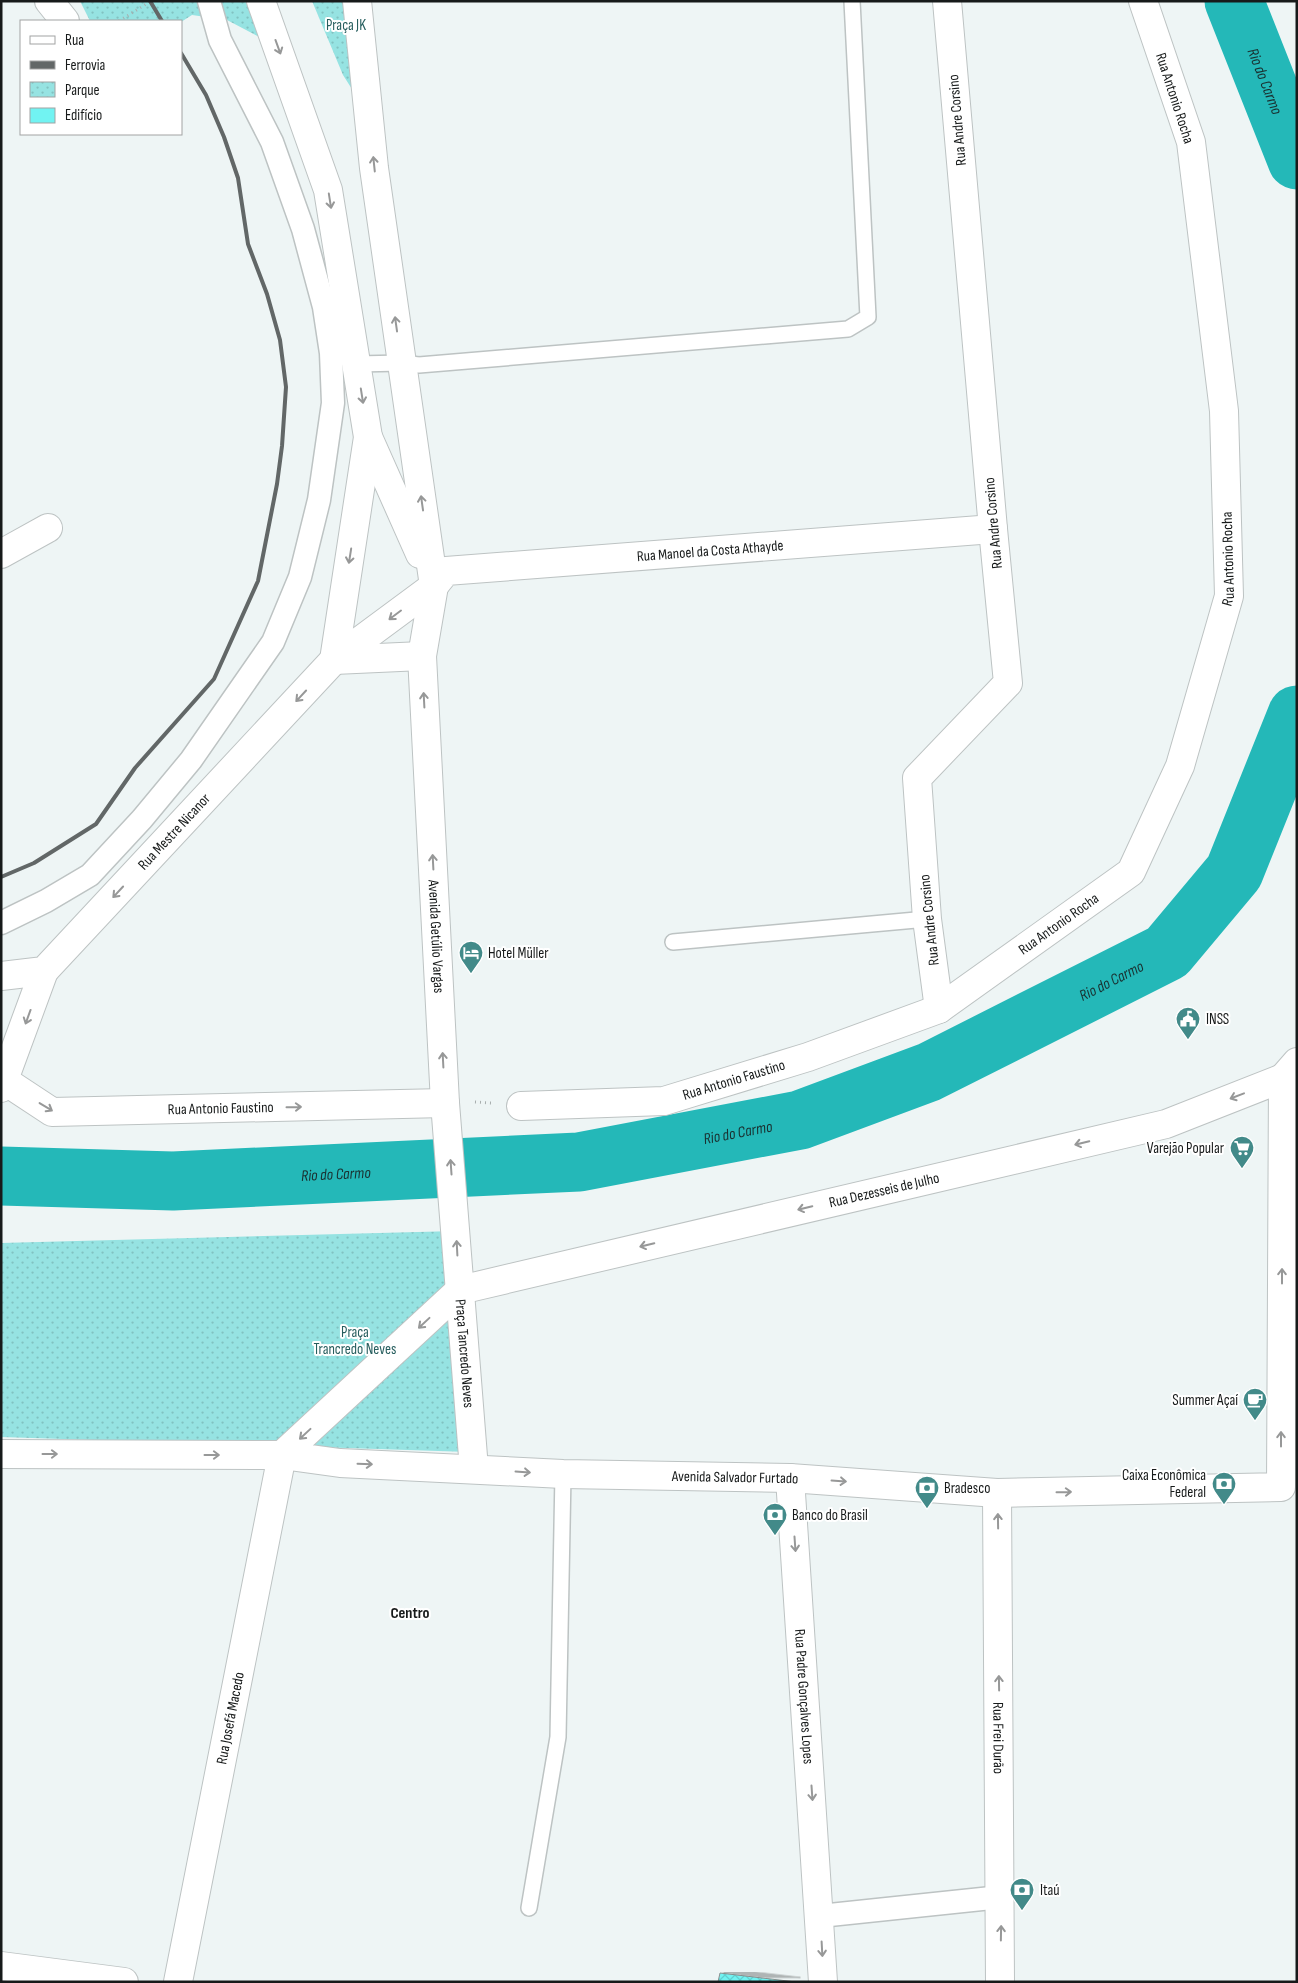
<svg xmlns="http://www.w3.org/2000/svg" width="1298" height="1983" viewBox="0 0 1298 1983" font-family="'Sofia Sans Condensed',sans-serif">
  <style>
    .park { fill: url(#park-dots) }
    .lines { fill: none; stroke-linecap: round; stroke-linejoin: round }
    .river { stroke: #24b8b8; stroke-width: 59 }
    .building { fill: url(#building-cross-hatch); stroke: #888f8e; filter: url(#shadow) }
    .service-casing { stroke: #bdc3c3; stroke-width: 18 }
    .pedestrian-casing { stroke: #bdc3c3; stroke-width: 25 }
    .minor-casing { stroke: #bdc3c3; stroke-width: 30 }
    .tertiary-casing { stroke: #bdc3c3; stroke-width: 30 }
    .path { stroke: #a8aeae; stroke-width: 3; stroke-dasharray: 1 4; stroke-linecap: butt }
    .service { stroke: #fff; stroke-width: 15 }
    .pedestrian { stroke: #fff; stroke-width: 22 }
    .minor { stroke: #fff; stroke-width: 28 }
    .tertiary { stroke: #fff; stroke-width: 28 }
    .rail { stroke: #626767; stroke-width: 4 }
    .oneway { stroke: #979898 }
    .labels { text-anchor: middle; stroke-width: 4; stroke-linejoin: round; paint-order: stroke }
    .park-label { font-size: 15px; fill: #275e5e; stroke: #fff }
    .street-label { font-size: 15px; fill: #171a1a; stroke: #fff }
    .poi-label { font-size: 15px; fill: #171a1a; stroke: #fff; text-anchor: start }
    .water-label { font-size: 16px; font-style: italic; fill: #1a3131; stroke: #fff }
    .neighbourhood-label { font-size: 16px; font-weight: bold; fill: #171a1a; stroke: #fff }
  </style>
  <defs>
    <pattern id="park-dots" width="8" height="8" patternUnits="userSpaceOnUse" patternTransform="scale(1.25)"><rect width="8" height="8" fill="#96e3e2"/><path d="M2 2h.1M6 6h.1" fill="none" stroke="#81c2c1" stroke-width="1.8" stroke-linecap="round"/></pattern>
    <pattern id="building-cross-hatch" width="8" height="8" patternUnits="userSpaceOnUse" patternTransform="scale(1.25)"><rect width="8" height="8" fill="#71f3f2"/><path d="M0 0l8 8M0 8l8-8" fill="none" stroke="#61d0cf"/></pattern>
    <filter id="shadow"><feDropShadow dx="4.5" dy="-4.5" stdDeviation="0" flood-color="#0004"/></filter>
  </defs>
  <rect width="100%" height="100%" fill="#eef5f5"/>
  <path class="park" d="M 80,1 L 245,1 L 265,40 L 227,20 L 192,15 L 181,22 L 90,21 Z
    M 312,1 L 367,1 L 364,108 L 343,75 Z
    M 456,1231 L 469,1452 L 1,1437 L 1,1243 Z"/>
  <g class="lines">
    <g class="river">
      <path id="s1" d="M 1234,1 L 1297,160"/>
      <path id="s2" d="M 1,1176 L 173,1181 L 579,1162 L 800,1120 L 929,1072 L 1167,952 L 1234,872 L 1297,715"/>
    </g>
  </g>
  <path class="building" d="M 720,1973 L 796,1982 L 718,1982 Z"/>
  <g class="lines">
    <defs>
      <path id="service" d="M 357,364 L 402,363 L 419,365 L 848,329 L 868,317 L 852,1
        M 673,942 L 927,919
        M 529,1908 L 558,1737 L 563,1474"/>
      <path id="pedestrian" d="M 1,923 L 46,901 L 90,875 L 142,819 L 191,760 L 273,642 L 300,577 L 319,500 L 333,403 L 331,353 L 324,307 L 303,229 L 272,142 L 220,40 L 209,1
        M 820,1916 L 1001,1897"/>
      <g id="minor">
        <path d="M 49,1 L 65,21"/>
        <path d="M 1,554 L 48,528"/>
        <path id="s3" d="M 434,586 L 446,571 L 993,529"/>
        <path d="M 939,1009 L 927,919 L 917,778 L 1008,683 L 993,529 L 947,1"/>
        <path d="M 1283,1078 L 1297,1062"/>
        <path id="s4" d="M 5,1081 L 52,1112 L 445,1103"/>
        <path id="s5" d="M 521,1106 L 664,1101 L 808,1057 L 939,1009 L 1131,872 L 1180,766 L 1229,596 L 1224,411 L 1191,142 L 1143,1"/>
        <path id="s6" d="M 790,1478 L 823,1982"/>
        <path id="s7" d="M 997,1493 L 1000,1982"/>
        <path d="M 1,1966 L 124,1982"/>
        <path id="s8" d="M 178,1982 L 282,1455"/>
      </g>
      <g id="tertiary">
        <path d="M 261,1 L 328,190 L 368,437 L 334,660"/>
        <path id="s9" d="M 357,1 L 374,168 L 434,586 L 422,656 L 445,1103 L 474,1469"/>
        <path d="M 368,437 L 420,554"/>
        <path d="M 334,660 L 422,656"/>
        <path id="s10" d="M 1,976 L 44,971 L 334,660 L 434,586"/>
        <path d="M 1,1088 L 44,971"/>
        <path id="s11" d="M 1,1454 L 282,1455 L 340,1463 L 563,1474 L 790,1478 L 997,1493 L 1281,1487 L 1283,1078 L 1166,1124 L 460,1290 L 282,1455"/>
      </g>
    </defs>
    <use href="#service" class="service-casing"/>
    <use href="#pedestrian" class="pedestrian-casing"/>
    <use href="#minor" class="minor-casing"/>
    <use href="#tertiary" class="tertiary-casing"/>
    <path class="path" d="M 119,21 L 151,1
      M 475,1102 L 491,1103"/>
    <use href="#service" class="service"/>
    <use href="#pedestrian" class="pedestrian"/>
    <use href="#minor" class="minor"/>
    <use href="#tertiary" class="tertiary"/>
    <path class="rail" d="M 150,1 L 162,21
      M 1,877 L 34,863 L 96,824 L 135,768 L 214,679 L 258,581 L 277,484 L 282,446 L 286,387 L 280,340 L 267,294 L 248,244 L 238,178 L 224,137 L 206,95 L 181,53"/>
  </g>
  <defs><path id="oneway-shaft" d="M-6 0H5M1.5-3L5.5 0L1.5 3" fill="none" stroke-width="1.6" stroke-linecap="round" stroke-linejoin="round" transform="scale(1.25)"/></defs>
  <g class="oneway">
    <use href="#oneway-shaft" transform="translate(278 47) rotate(70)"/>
    <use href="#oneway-shaft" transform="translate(374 164) rotate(-96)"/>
    <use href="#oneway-shaft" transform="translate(330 201) rotate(81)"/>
    <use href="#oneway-shaft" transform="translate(396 324) rotate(-98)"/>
    <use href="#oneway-shaft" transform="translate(362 396) rotate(81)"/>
    <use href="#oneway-shaft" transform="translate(422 503) rotate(-98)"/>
    <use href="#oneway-shaft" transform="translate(350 556) rotate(99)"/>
    <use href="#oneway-shaft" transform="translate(395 615) rotate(143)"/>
    <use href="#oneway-shaft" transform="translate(301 696) rotate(133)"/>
    <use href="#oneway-shaft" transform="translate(424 700) rotate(-93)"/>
    <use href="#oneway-shaft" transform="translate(433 862) rotate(-93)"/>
    <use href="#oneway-shaft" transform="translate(118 892) rotate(133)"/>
    <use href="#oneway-shaft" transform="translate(28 1017) rotate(110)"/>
    <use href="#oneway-shaft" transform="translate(443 1060) rotate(-93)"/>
    <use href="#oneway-shaft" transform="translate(1237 1096) rotate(159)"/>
    <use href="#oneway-shaft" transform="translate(46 1107) rotate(31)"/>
    <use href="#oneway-shaft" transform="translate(294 1107) rotate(-1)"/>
    <use href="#oneway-shaft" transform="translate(1082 1143) rotate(167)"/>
    <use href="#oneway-shaft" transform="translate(451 1167) rotate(-94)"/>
    <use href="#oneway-shaft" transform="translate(805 1208) rotate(167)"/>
    <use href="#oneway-shaft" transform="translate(647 1245) rotate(167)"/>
    <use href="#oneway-shaft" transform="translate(457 1248) rotate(-93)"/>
    <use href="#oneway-shaft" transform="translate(1282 1276) rotate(-90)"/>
    <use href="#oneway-shaft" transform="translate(424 1323) rotate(137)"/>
    <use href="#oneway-shaft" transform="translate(305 1434) rotate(137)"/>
    <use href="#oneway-shaft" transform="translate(1281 1439) rotate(-90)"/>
    <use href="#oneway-shaft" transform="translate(50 1454)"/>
    <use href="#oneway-shaft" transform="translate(212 1455)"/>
    <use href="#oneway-shaft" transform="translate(365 1464) rotate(2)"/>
    <use href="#oneway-shaft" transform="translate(523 1472) rotate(4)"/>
    <use href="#oneway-shaft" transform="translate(839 1481) rotate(4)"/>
    <use href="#oneway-shaft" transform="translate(1064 1492) rotate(-1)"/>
    <use href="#oneway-shaft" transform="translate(998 1521) rotate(-91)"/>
    <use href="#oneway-shaft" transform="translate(795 1544) rotate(86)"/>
    <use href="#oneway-shaft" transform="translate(999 1683) rotate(-91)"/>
    <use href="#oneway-shaft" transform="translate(812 1793) rotate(86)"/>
    <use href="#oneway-shaft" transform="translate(1001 1933) rotate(-89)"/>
    <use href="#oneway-shaft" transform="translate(822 1949) rotate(87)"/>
  </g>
  <defs>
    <symbol id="hotel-pin" viewBox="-11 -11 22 30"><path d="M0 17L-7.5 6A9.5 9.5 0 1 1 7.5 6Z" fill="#428a89" stroke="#fff"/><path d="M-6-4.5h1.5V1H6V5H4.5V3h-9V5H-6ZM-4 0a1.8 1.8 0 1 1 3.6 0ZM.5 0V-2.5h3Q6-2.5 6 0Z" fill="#fff"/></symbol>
    <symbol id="civic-pin" viewBox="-11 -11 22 30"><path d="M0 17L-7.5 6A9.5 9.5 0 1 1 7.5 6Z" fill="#428a89" stroke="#fff"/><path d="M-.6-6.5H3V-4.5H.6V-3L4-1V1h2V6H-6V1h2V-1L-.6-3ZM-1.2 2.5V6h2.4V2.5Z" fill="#fff"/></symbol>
    <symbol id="supermarket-pin" viewBox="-11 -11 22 30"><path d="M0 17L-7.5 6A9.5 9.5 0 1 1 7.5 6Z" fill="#428a89" stroke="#fff"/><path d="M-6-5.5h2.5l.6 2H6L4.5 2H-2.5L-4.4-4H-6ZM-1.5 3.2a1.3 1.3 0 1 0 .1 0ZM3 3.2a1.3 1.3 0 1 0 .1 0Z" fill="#fff"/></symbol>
    <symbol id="cafe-pin" viewBox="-11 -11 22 30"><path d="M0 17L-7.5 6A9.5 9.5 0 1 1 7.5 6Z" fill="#428a89" stroke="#fff"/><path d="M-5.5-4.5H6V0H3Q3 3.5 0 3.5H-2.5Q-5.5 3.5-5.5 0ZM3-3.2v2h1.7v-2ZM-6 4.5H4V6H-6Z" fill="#fff"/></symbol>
    <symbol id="bank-pin" viewBox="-11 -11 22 30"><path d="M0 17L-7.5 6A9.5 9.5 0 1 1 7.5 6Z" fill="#428a89" stroke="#fff"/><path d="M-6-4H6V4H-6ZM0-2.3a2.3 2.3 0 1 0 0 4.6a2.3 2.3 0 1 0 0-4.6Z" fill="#fff"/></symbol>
  </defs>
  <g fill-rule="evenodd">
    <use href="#hotel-pin" x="457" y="939" width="28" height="38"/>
    <use href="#civic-pin" x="1174" y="1005" width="28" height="38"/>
    <use href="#supermarket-pin" x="1228" y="1134" width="28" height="38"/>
    <use href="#cafe-pin" x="1241" y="1386" width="28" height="38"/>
    <use href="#bank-pin" x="1210" y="1470" width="28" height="38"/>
    <use href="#bank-pin" x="913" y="1474" width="28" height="38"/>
    <use href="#bank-pin" x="761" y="1501" width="28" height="38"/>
    <use href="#bank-pin" x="1008" y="1876" width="28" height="38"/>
  </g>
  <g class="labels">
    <g class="park-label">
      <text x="346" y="30">Praça JK</text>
      <text x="355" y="1337">Praça<tspan x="355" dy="17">Trancredo Neves</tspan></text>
    </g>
    <g class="street-label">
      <text transform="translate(1175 98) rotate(72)" y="5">Rua Antonio Rocha</text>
      <text transform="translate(957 120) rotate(-95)" y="5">Rua Andre Corsino</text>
      <text transform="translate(993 523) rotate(-95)" y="5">Rua Andre Corsino</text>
      <text dy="5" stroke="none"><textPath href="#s3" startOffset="284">Rua Manoel da Costa Athayde</textPath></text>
      <text dy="5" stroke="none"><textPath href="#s5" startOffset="1000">Rua Antonio Rocha</textPath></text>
      <text dy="5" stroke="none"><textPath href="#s10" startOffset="234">Rua Mestre Nicanor</textPath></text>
      <text transform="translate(929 920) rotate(-96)" y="5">Rua Andre Corsino</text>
      <text dy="5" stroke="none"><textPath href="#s5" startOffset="580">Rua Antonio Rocha</textPath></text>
      <text dy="5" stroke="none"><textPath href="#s9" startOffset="942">Avenida Getúlio Vargas</textPath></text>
      <text dy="5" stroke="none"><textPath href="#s5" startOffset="216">Rua Antonio Faustino</textPath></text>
      <text dy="5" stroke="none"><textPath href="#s4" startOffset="225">Rua Antonio Faustino</textPath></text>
      <text transform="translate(884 1190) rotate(-13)" y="5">Rua Dezesseis de Julho</text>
      <text dy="5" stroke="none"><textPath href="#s9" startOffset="1360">Praça Tancredo Neves</textPath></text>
      <text dy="5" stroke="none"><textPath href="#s11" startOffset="735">Avenida Salvador Furtado</textPath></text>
      <text dy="5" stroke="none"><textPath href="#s6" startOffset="219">Rua Padre Gonçalves Lopes</textPath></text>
      <text dy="5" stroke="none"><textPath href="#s8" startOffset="269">Rua Josefá Macedo</textPath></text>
      <text dy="5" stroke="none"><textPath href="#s7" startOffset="245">Rua Frei Durão</textPath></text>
    </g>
    <g class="poi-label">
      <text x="488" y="958">Hotel Müller</text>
      <text x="1206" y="1024">INSS</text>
      <text x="1224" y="1153" text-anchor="end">Varejão Popular</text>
      <text x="1238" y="1405" text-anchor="end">Summer Açaí</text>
      <text x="1206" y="1480" text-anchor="end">Caixa Econômica<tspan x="1206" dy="17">Federal</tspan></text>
      <text x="944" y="1493">Bradesco</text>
      <text x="792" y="1520">Banco do Brasil</text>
      <text x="1040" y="1895">Itaú</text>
    </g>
    <g class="water-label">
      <text dy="6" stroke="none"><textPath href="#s1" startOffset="86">Rio do Carmo</textPath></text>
      <text dy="6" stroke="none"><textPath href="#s2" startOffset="1145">Rio do Carmo</textPath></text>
      <text dy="6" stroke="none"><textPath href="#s2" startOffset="740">Rio do Carmo</textPath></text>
      <text dy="6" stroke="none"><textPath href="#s2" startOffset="335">Rio do Carmo</textPath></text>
    </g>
    <g class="neighbourhood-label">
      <text x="410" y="1618">Centro</text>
    </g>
  </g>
  <rect width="1298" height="1983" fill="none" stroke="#171a1a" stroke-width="5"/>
  <rect x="20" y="20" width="162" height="115" fill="#ffffff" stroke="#a2a3a3"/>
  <rect x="30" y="36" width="25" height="8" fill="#ffffff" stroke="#a2a3a3"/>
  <text x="65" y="45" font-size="15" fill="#171a1a">Rua</text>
  <rect x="30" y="61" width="25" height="8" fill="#626767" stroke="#a2a3a3"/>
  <text x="65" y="70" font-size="15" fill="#171a1a">Ferrovia</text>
  <rect x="30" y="82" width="25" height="15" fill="url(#park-dots)" stroke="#a2a3a3"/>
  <text x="65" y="95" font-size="15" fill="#171a1a">Parque</text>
  <rect x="30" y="108" width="25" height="15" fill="#71f3f2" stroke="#a2a3a3"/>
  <text x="65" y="120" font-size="15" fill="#171a1a">Edifício</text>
</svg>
